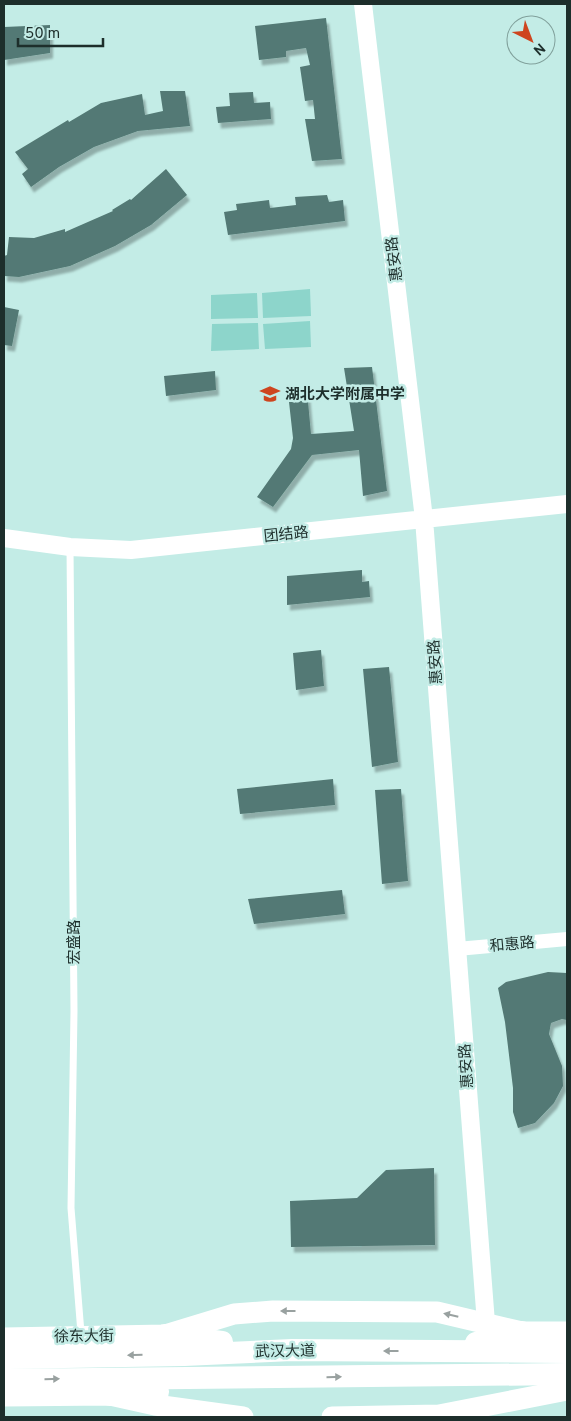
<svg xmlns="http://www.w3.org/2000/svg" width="571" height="1421" viewBox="0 0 571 1421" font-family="Overpass,'Noto Sans SC',sans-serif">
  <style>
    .pitch { fill: #8dd5cb }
    .building { fill: #537974; filter: url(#shadow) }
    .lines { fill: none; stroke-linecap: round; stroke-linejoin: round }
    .service { stroke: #fff; stroke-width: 7 }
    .minor { stroke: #fff; stroke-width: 14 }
    .tertiary { stroke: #fff; stroke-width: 18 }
    .primary { stroke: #fff; stroke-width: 21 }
    .trunk { stroke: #fff; stroke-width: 22 }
    .oneway { fill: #99a1a0 }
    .labels { text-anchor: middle; stroke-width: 5; stroke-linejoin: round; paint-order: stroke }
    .street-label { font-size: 15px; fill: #1d2e2b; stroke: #c3ece6 }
    .poi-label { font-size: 15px; font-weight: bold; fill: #1d2e2b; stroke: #c3ece6; text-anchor: start }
  </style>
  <defs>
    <filter id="shadow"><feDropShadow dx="3" dy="5.5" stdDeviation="1" flood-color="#0004"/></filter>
  </defs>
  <rect width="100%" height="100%" fill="#c3ece6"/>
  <path class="pitch" d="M 310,289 L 311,316 L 263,318 L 262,293 Z
    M 257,293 L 258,318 L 211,319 L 211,295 Z
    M 310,321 L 311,347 L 265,349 L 263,324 Z
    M 258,323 L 259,349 L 211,351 L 212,324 Z"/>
  <path class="building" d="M 326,18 L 342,159 L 312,161 L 305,119 L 315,119 L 313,100 L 305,101 L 300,67 L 310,65 L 306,48 L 286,51 L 286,57 L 259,60 L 255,26 Z
    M 50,25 L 50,53 L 4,60 L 4,27 Z
    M 160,91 L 185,91 L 190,126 L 138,131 L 94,147 L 59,167 L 31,187 L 22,174 L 28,169 L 15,152 L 68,120 L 69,122 L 101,103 L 142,94 L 145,115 L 163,111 Z
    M 253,92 L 254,103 L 270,102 L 271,119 L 218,123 L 216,107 L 230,106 L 229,93 Z
    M 166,169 L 187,195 L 151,225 L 115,246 L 70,266 L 19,277 L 4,276 L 4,256 L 7,255 L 9,237 L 34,238 L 65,229 L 65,232 L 113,211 L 112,210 L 130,199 L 131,200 Z
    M 327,195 L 329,202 L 343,200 L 345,221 L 228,235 L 224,212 L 237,210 L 236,204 L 269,200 L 270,208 L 296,205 L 295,197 Z
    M 4,307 L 19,310 L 12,346 L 4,345 Z
    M 372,367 L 387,491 L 363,496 L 359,450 L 312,455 L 273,507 L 257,497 L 291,449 L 293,438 L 288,393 L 307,391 L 311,434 L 354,431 L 344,368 Z
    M 215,371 L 216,390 L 166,396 L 164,376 Z
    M 362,570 L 362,582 L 369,581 L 370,597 L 287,605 L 287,576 Z
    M 321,650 L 324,686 L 296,690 L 293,653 Z
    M 389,667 L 398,762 L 372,767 L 363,669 Z
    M 333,779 L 335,805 L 240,814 L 237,789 Z
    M 401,789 L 408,881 L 382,884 L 375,790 Z
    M 342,890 L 345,914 L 254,924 L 248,899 Z
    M 548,972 L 567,973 L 567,1020 L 562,1019 L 551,1023 L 549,1034 L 562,1066 L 563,1086 L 554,1103 L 535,1123 L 518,1128 L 513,1112 L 513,1088 L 505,1022 L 498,988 L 506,982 Z
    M 434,1168 L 435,1245 L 291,1247 L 290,1201 L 357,1198 L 386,1170 Z"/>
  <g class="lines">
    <path class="service" d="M 70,547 L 74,1011 L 71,1208 L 81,1333"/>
    <path class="minor" d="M 457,949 L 567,939"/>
    <path class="tertiary" d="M 363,4 L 424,519 L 486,1323
      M 4,538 L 70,547 L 131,550 L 567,504"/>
    <path class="primary" d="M 4,1338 L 165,1335 L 234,1314 L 273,1311 L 437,1312 L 522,1332 L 567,1332
      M 4,1396 L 110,1395 L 155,1405 L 243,1417
      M 332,1417 L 439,1415 L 567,1390"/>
    <path class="trunk" d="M 165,1335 L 222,1342
      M 476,1343 L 522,1332
      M 4,1358 L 184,1355 L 292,1350 L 567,1352
      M 4,1380 L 567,1374
      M 110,1395 L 158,1392"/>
  </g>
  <defs><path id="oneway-solid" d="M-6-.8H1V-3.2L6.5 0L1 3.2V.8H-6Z" transform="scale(1.25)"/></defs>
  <g class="oneway">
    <use href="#oneway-solid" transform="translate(288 1311) rotate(-180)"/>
    <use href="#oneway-solid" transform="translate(451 1315) rotate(-167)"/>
    <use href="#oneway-solid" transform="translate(391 1351) rotate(-180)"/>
    <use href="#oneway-solid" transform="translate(135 1355) rotate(179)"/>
    <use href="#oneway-solid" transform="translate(334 1377) rotate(-1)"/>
    <use href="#oneway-solid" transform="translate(52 1379) rotate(-1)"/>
  </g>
  <defs>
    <symbol id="school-bare" viewBox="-9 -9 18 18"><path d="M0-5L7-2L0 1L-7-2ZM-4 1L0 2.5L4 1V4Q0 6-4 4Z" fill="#ce451e" stroke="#c3ece6" stroke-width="2.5" paint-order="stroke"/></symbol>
  </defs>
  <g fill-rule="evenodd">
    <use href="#school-bare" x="256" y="380" width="28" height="28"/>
  </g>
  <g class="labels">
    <g class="street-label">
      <text transform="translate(394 259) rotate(-97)" y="5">惠安路</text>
      <text transform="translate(286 534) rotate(-6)" y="5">团结路</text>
      <text transform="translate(435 662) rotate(-94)" y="5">惠安路</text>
      <text transform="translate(74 942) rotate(-90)" y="5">宏盛路</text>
      <text transform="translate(512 944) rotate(-5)" y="5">和惠路</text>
      <text transform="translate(466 1066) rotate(-94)" y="5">惠安路</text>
      <text transform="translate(84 1336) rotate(-1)" y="5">徐东大街</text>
      <text transform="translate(285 1351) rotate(-1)" y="5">武汉大道</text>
    </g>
    <g class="poi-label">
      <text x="285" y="399">湖北大学附属中学</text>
    </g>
  </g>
  <rect width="571" height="1421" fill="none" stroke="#1d2e2b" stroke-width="10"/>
  <g transform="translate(531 40) rotate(138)"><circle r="24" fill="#c3ece6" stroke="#81a09b"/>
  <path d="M0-4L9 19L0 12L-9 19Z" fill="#ce451e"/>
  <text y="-8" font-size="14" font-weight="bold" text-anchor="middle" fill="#1d2e2b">N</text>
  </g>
  <path d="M18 38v8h85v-8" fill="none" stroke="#1d2e2b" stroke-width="2.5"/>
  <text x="25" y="38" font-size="15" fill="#1d2e2b" stroke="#c3ece6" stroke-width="4" paint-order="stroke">50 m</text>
</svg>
